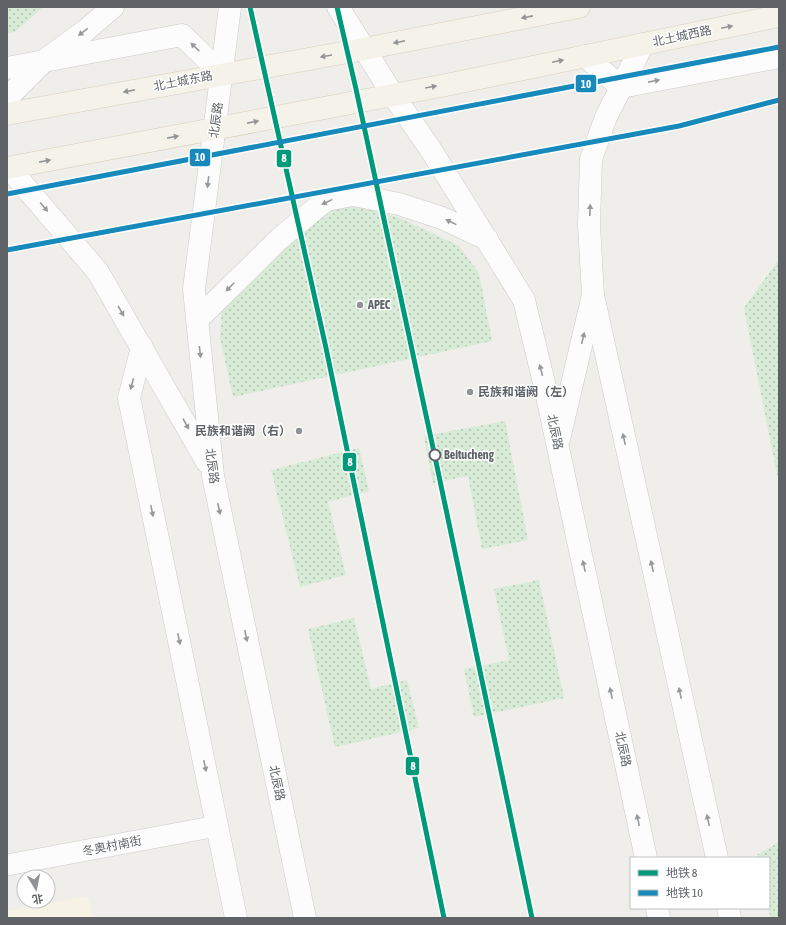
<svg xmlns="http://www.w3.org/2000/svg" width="786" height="925" viewBox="0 0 786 925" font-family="'Asap Condensed','Noto Sans SC',sans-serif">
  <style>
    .commercial { fill: #f7f3e4 }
    .grass { fill: url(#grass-dots) }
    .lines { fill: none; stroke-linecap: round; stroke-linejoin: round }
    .minor-casing { stroke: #cbcccc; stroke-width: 22 }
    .tertiary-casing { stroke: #cbcccc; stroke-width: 23 }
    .secondary-casing { stroke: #cacacb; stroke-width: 23 }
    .primary-casing { stroke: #d7ceb8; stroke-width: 23 }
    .minor { stroke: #fdfcfc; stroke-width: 21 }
    .tertiary { stroke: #fdfcfc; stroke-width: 22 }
    .secondary { stroke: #fdfcfc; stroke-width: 22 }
    .primary { stroke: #f4f2e9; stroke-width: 22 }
    .metro-1-casing { stroke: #fff; stroke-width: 8 }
    .metro-2-casing { stroke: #fff; stroke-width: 8 }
    .metro-1 { stroke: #00997a; stroke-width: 5 }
    .metro-2 { stroke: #178abb; stroke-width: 5 }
    .oneway { fill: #939595 }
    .oneway2 { fill: #96999c }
    .poi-dot { fill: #919496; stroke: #fff; stroke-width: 1.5 }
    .stop-dot { fill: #fff; stroke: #5f6368; stroke-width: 2 }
    .labels { text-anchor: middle; stroke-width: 3; stroke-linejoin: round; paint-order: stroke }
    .street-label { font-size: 12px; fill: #5f6368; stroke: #fff }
    .poi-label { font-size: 12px; font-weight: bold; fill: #5f6368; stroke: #fff; text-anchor: start }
    .stop-label { font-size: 12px; font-weight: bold; fill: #5f6368; stroke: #fff; text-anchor: start }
    .line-badge { stroke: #fff; stroke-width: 1.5 }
    .badge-label { font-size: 11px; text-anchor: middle; font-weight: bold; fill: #fff }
  </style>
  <defs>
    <pattern id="grass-dots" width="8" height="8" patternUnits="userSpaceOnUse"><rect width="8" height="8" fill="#d8ebd6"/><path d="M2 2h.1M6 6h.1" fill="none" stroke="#b2c2b1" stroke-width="1.8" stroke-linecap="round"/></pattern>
  </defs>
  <rect width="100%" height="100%" fill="#efeeea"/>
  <path class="commercial" d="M 88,896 L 93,918 L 7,918 L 7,911 Z"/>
  <path class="grass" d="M 7,7 L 43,7 L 15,32 L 7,33 Z
    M 352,203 L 400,218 L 459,246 L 479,273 L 492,341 L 233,397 L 220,337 L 222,309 L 297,218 Z
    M 779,259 L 779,484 L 744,308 Z
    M 505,421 L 528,540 L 482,549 L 468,476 L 433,483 L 424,436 Z
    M 359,448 L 369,491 L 328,502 L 346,575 L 300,587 L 271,470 Z
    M 539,580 L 564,698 L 474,717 L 464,669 L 509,660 L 494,589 Z
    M 354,618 L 371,689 L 407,680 L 419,728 L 335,747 L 308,629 Z
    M 779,842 L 779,918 L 771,918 L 768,908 L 769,858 L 757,858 L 757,855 Z"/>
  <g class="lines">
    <defs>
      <path id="minor" d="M 7,865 L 217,826"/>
      <path id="tertiary" d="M 585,56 L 621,87 L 779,57
        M 7,68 L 182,35 L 222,74
        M 593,295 L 717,858
        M 142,347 L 129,398 L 236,918
        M 728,908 L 730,918"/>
      <path id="secondary" d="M 230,7 L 194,289 L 213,476 L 305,918
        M 338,7 L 393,95 L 431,150 L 524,300 L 545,387 L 646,858
        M 7,98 L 45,60 L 85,31 L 113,7
        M 9,168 L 98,272 L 207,462
        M 197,320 L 279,239 L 326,200 L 353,195 L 399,204 L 442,218 L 487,239
        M 559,439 L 593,295 L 589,225 L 591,159 L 606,117 L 643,44
        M 657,908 L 659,918"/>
      <path id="primary" d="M 7,114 L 364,49 L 579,7
        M 7,168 L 446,85 L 779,16"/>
    </defs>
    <use href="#minor" class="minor-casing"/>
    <use href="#tertiary" class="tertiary-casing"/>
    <use href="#secondary" class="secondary-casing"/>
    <use href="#primary" class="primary-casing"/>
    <use href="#minor" class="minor"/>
    <use href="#tertiary" class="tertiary"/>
    <use href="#secondary" class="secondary"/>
    <use href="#primary" class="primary"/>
    <defs>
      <path id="metro-1" d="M 250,7 L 326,348 L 444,918
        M 337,7 L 356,89 L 435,457 L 532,918"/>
      <path id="metro-2" d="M 7,194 L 779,47
        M 7,250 L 679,126 L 779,100"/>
    </defs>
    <use href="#metro-1" class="metro-1-casing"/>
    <use href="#metro-2" class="metro-2-casing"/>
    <use href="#metro-1" class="metro-1"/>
    <use href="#metro-2" class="metro-2"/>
  </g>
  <defs><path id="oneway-solid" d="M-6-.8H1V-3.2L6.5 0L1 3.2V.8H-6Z"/></defs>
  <g class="oneway">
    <use href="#oneway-solid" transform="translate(527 17) rotate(169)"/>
    <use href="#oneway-solid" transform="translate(727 27) rotate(-12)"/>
    <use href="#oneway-solid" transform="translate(399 42) rotate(169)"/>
    <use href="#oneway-solid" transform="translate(326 56) rotate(170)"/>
    <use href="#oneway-solid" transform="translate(558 61) rotate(-12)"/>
    <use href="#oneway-solid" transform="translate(431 87) rotate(-10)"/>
    <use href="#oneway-solid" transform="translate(129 91) rotate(169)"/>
    <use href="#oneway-solid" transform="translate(253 122) rotate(-11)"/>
    <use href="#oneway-solid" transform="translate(173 137) rotate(-11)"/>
    <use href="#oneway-solid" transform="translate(45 161) rotate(-11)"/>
  </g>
  <g class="oneway2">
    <use href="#oneway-solid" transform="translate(83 32) rotate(142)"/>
    <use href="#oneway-solid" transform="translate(195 47) rotate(-136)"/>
    <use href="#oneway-solid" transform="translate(654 81) rotate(-11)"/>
    <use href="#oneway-solid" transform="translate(208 182) rotate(97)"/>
    <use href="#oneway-solid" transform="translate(327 202) rotate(154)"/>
    <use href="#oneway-solid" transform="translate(44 207) rotate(50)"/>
    <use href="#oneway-solid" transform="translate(590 210) rotate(-88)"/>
    <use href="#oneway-solid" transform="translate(451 222) rotate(-154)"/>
    <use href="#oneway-solid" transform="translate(230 287) rotate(135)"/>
    <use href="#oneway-solid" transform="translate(121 311) rotate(60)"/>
    <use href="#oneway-solid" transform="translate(583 338) rotate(-77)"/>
    <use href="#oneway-solid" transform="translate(200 352) rotate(84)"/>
    <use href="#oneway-solid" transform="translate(541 370) rotate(-104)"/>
    <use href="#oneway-solid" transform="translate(132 384) rotate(105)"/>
    <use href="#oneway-solid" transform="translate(186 424) rotate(61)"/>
    <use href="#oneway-solid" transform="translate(624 439) rotate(-102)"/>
    <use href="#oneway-solid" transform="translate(219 509) rotate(78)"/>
    <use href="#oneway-solid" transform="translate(152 511) rotate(78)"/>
    <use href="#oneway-solid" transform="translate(584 566) rotate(-102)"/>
    <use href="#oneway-solid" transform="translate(652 566) rotate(-102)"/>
    <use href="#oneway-solid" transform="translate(246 636) rotate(78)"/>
    <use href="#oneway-solid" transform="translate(179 639) rotate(78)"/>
    <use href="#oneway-solid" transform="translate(611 693) rotate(-102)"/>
    <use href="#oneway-solid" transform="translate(680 693) rotate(-102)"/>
    <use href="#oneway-solid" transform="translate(205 766) rotate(78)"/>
    <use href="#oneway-solid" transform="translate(638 820) rotate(-102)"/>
    <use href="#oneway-solid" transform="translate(708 820) rotate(-102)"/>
  </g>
  <g class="poi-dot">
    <circle cx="360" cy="305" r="4"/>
    <circle cx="470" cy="392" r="4"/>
    <circle cx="299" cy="431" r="4"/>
  </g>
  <circle class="stop-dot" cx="435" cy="455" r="5.5"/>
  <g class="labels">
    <g class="street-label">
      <text transform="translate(682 36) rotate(-12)" y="4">北土城西路</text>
      <text transform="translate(183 81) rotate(-11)" y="4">北土城东路</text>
      <text transform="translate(216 120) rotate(-82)" y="4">北辰路</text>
      <text transform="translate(555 432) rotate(78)" y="4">北辰路</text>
      <text transform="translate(212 466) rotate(82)" y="4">北辰路</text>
      <text transform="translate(623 749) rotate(78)" y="4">北辰路</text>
      <text transform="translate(277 783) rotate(78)" y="4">北辰路</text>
      <text transform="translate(112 846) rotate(-11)" y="4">冬奥村南街</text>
    </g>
    <g class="poi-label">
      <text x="368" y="309">APEC</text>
      <text x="478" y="396">民族和谐阙（左）</text>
      <text x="291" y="435" text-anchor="end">民族和谐阙（右）</text>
    </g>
    <g class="stop-label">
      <text x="444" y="459">Beitucheng</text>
    </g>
  </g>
  <g class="line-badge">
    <rect x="575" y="74" width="22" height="19" rx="4" fill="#178abb"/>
    <rect x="189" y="148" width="22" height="19" rx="4" fill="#178abb"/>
    <rect x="276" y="149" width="16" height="19" rx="4" fill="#00997a"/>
    <rect x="342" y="452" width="15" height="20" rx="4" fill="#00997a"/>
    <rect x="405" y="756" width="15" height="20" rx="4" fill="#00997a"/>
  </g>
  <g class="badge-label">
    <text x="586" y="88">10</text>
    <text x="200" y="161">10</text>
    <text x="284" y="162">8</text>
    <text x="350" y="466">8</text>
    <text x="413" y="770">8</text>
  </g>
  <rect width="786" height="925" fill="none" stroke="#5f6368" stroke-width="16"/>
  <rect x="630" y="857" width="140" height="52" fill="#ffffff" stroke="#bfc1c3"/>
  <rect x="638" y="870" width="20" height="6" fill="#00997a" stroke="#bfc1c3"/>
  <text x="666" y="877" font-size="12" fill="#5f6368">地铁 8</text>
  <rect x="638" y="890" width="20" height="6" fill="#178abb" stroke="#bfc1c3"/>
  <text x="666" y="897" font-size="12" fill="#5f6368">地铁 10</text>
  <g transform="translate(36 889) rotate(170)"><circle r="19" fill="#ffffff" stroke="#bfc1c3"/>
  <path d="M0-3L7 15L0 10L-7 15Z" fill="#919496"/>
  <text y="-6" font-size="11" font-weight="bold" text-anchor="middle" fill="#5f6368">北</text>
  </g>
</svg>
